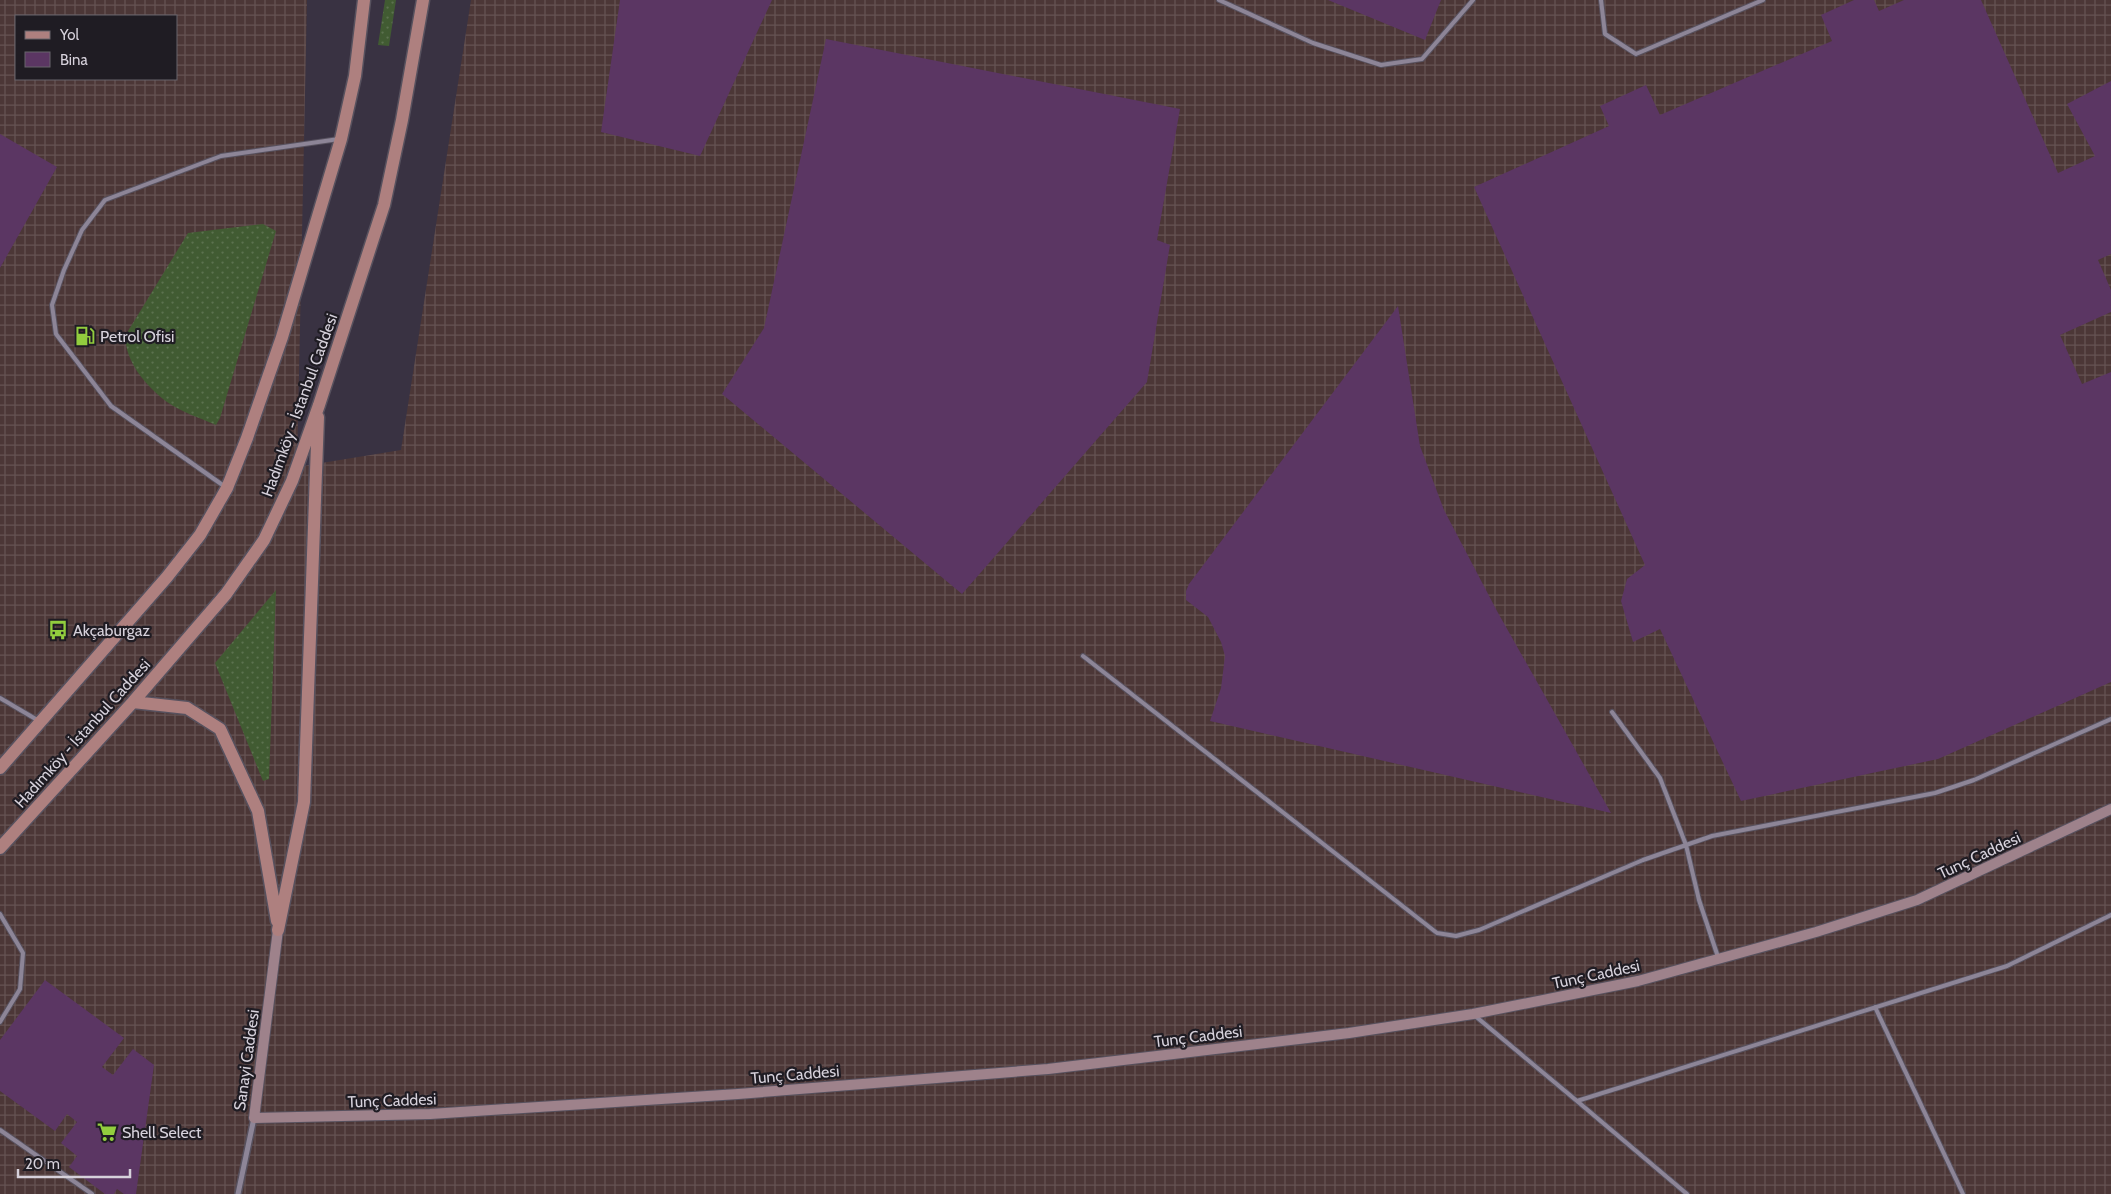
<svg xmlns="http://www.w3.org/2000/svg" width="2111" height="1194" viewBox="0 0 2111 1194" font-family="Cabin,sans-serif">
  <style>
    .industrial { fill: url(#industrial-grid); fill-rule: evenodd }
    .grass { fill: url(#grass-dots) }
    .building { fill: #5b3663 }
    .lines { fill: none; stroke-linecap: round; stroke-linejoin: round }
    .service-casing { stroke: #57515e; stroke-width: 6 }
    .minor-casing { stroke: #57515e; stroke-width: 8 }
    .secondary-casing { stroke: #57515e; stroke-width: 12 }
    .primary-casing { stroke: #57515e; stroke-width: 15 }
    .service { stroke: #8d8597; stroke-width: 4 }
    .minor { stroke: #8d8597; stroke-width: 5 }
    .secondary { stroke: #9e828b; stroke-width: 10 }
    .primary { stroke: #ae807f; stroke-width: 12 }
    .labels { text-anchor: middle; stroke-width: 4.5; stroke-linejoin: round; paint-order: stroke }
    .poi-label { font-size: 16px; fill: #d6d1db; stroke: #1f1c23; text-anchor: start }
    .street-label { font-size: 16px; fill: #d6d1db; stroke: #1f1c23 }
  </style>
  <defs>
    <pattern id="industrial-grid" width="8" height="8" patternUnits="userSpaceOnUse" patternTransform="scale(1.25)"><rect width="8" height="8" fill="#4c3737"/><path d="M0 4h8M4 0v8" fill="none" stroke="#655353"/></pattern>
    <pattern id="grass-dots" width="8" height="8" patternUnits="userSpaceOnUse" patternTransform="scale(1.25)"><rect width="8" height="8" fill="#415b32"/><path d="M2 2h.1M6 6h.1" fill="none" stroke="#5c724f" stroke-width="1.8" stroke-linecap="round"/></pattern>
  </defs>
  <rect width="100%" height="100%" fill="#393242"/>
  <path class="industrial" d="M 0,0 L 307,0 L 297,467 L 401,450 L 471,0 L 2111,0 L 2111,1194 L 0,1194 ZM 16,16 L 176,16 L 176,79 L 16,79 Z"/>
  <path class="grass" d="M 385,0 L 396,0 L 389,46 L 378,45 Z
    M 263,224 L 276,231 L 220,418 L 216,425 C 200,418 181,412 167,402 C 146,386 126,363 125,336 L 188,233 Z
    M 276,590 L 269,779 L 263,781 L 215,663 Z"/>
  <path class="building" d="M 620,0 L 772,0 L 700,156 L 601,132 Z
    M 1328,0 L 1441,0 L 1425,40 Z
    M 1854,0 L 1874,0 L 1879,11 L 1904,0 L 1981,0 L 2058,173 L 2095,156 L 2067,104 L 2111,81 L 2111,254 L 2098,260 L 2111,290 L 2111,312 L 2060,335 L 2082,384 L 2111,372 L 2111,682 L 1938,759 L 1741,801 L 1660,629 L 1633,642 L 1621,601 L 1627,579 L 1645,565 L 1474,187 L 1609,126 L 1600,106 L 1646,85 L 1660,115 L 1832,41 L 1821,15 Z
    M 826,39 L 1180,109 L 1157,240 L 1170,245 L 1147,382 L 962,594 L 722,394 L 764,328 Z
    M 0,134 L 57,167 L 0,268 Z
    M 1398,306 L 1420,446 L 1444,510 L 1497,611 L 1611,813 L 1210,721 L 1221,688 L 1225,656 L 1221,642 L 1208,617 L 1186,600 L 1186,591 L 1189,584 Z
    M 45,980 L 124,1038 L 102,1067 L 113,1075 L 133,1049 L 154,1065 L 136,1194 L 124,1194 L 117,1189 L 114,1194 L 105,1194 L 69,1167 L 77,1156 L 61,1143 L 77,1122 L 67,1114 L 55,1131 L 0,1091 L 0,1040 Z"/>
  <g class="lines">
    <defs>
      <path id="service" d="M 1219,0 L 1313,43 L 1381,65 L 1422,59 L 1473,0
        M 1601,0 L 1605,34 L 1636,54 L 1763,0
        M 224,486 L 111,406 L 56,334 L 52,305 L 64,270 L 82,230 L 105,200 L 221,156 L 339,139
        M 1083,656 L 1437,933 L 1456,936 L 1479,930 L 1643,860 L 1712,836 L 1935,793 L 1974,780 L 2111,719
        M 0,698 L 39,721
        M 1612,712 L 1660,778 L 1686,845 L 1699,900 L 1718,957
        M 0,914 L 23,953 L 20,989 L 0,1022
        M 1875,1007 L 1963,1194
        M 1474,1015 L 1577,1101 L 2007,966 L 2111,915
        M 1577,1101 L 1687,1194
        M 0,1130 L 92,1194"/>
      <path id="minor" d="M 238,1194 L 254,1118"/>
      <path id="secondary" d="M 278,930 L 254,1118 L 430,1114 L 738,1094 L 1048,1069 L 1349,1033 L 1473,1014 L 1638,981 L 1816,932 L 1917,900 L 2111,809"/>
      <path id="primary" d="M 133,702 L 187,708 L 220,729 L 258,811 L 277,921
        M 0,768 L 167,577 L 200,535 L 227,488 L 247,438 L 282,337 L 341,139 L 355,76 L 364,0
        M 0,848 L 133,702 L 226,594 L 264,540 L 292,481 L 319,405 L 384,205 L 402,120 L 423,0
        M 278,930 L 304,802 L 318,417"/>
    </defs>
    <use href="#service" class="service-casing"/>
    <use href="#minor" class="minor-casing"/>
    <use href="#secondary" class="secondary-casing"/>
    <use href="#primary" class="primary-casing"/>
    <use href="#service" class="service"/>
    <use href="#minor" class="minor"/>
    <use href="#secondary" class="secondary"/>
    <use href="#primary" class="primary"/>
  </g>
  <defs>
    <symbol id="fuel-bare" viewBox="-9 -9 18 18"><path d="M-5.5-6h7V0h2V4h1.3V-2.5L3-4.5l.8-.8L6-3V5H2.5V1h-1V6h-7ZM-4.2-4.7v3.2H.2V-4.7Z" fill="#92cd3e" stroke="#1f1c23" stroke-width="2.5" paint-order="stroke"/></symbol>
    <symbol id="bus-bare" viewBox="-9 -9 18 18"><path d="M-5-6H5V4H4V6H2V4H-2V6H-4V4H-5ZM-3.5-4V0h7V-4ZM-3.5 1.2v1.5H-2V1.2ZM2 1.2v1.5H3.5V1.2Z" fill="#92cd3e" stroke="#1f1c23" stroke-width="2.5" paint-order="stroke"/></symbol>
    <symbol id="supermarket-bare" viewBox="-9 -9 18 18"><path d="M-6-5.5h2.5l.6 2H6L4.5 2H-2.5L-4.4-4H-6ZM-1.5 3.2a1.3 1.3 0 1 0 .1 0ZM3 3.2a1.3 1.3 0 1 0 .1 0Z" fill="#92cd3e" stroke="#1f1c23" stroke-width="2.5" paint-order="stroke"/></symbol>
  </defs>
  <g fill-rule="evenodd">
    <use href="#fuel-bare" x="71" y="322" width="28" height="28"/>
    <use href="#bus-bare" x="44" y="616" width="28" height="28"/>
    <use href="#supermarket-bare" x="93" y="1118" width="28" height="28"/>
  </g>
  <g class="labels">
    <g class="poi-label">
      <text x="100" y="342">Petrol Ofisi</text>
      <text x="73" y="636">Akçaburgaz</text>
      <text x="122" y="1138">Shell Select</text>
    </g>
    <g class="street-label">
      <text transform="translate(299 405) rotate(-70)" y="6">Hadımköy - İstanbul Caddesi</text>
      <text transform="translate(82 733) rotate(-48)" y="6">Hadımköy - İstanbul Caddesi</text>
      <text transform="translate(1979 855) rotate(-25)" y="6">Tunç Caddesi</text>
      <text transform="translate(1596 974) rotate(-12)" y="6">Tunç Caddesi</text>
      <text transform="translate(1198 1036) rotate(-7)" y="6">Tunç Caddesi</text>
      <text transform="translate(246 1060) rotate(-82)" y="6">Sanayi Caddesi</text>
      <text transform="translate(795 1074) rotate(-5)" y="6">Tunç Caddesi</text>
      <text transform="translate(392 1100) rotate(-2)" y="6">Tunç Caddesi</text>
    </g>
  </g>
  <rect x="15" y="15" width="162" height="65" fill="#1f1c23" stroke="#68646d"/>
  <rect x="25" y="31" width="25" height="8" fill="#ae807f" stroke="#68646d"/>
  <text x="60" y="40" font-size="15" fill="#d6d1db">Yol</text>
  <rect x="25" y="52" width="25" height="15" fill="#5b3663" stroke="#68646d"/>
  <text x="60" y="65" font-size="15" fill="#d6d1db">Bina</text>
  <path d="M18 1169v8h112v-8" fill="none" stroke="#d6d1db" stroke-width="2.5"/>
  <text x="25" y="1169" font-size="15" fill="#d6d1db" stroke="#1f1c23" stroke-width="4" paint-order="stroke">20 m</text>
</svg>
